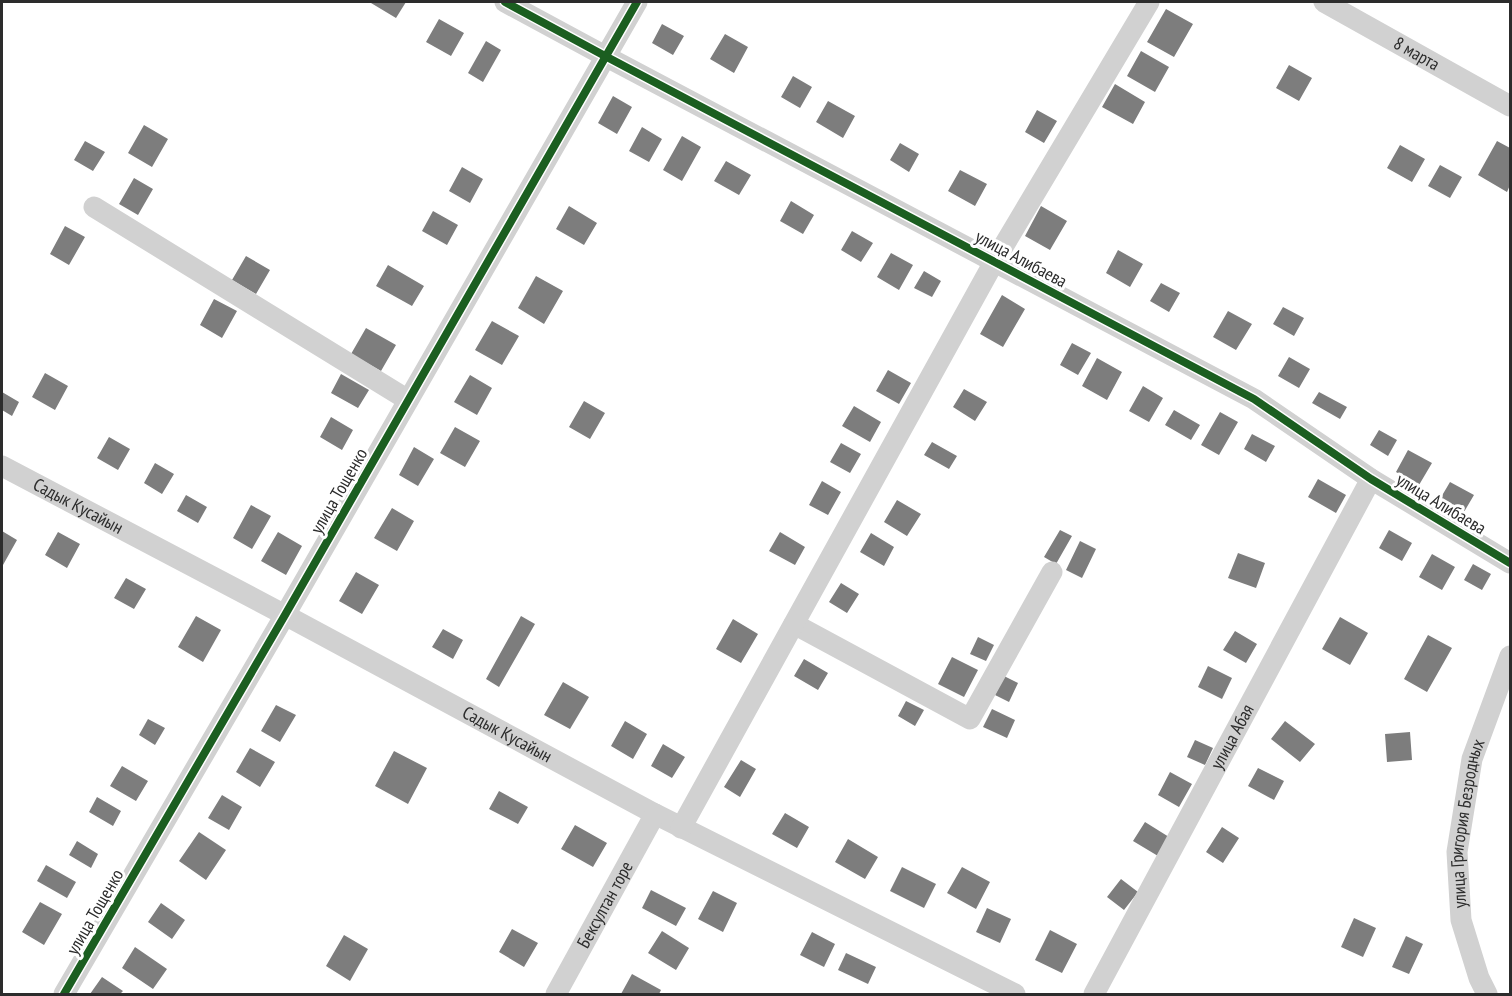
<svg xmlns="http://www.w3.org/2000/svg" width="1512" height="996" viewBox="0 0 1512 996" font-family="'PT Sans Narrow',sans-serif">
  <style>
    .building { fill: #7d7d7d }
    .lines { fill: none; stroke-linecap: round; stroke-linejoin: round }
    .minor { stroke: #d1d1d1; stroke-width: 21 }
    .cycleway-casing { stroke: #fff; stroke-width: 11 }
    .cycleway { stroke: #1b5e20; stroke-width: 8 }
    .labels { text-anchor: middle; stroke-width: 6; stroke-linejoin: round; paint-order: stroke }
    .street-label { font-size: 18px; fill: #2c2c2c; stroke: #fff }
  </style>
  <rect width="100%" height="100%" fill="#fff"/>
  <path class="building" d="M 371,2 L 406,2 L 396,18 L 371,3 Z
    M 1166,9 L 1193,24 L 1174,57 L 1147,42 Z
    M 439,19 L 464,33 L 451,56 L 426,42 Z
    M 662,24 L 684,36 L 673,55 L 652,43 Z
    M 725,34 L 748,47 L 734,73 L 710,59 Z
    M 486,41 L 501,50 L 483,82 L 468,73 Z
    M 1141,51 L 1169,67 L 1155,92 L 1127,76 Z
    M 1289,65 L 1312,78 L 1299,101 L 1276,88 Z
    M 793,76 L 812,87 L 800,108 L 781,97 Z
    M 1115,84 L 1145,102 L 1133,124 L 1102,107 Z
    M 613,96 L 632,107 L 617,134 L 598,123 Z
    M 828,101 L 855,116 L 843,138 L 816,122 Z
    M 1037,110 L 1057,121 L 1044,143 L 1025,132 Z
    M 144,125 L 168,139 L 152,167 L 128,153 Z
    M 642,127 L 662,139 L 649,162 L 629,151 Z
    M 682,136 L 701,147 L 682,181 L 663,170 Z
    M 85,141 L 105,152 L 93,171 L 74,160 Z
    M 1497,141 L 1510,148 L 1510,185 L 1507,192 L 1478,175 Z
    M 900,143 L 919,154 L 909,172 L 890,160 Z
    M 1400,145 L 1425,159 L 1412,182 L 1387,168 Z
    M 726,161 L 751,175 L 739,195 L 714,181 Z
    M 1440,165 L 1462,177 L 1450,198 L 1428,186 Z
    M 462,167 L 483,179 L 470,203 L 449,191 Z
    M 960,170 L 987,184 L 975,206 L 948,191 Z
    M 134,178 L 153,189 L 138,215 L 119,204 Z
    M 791,201 L 814,215 L 803,234 L 780,221 Z
    M 569,206 L 597,223 L 584,245 L 556,229 Z
    M 1041,206 L 1067,221 L 1050,250 L 1025,236 Z
    M 433,211 L 458,225 L 447,245 L 422,231 Z
    M 65,226 L 85,237 L 69,265 L 50,254 Z
    M 852,231 L 873,243 L 861,262 L 841,250 Z
    M 1118,250 L 1143,264 L 1130,287 L 1106,273 Z
    M 891,253 L 913,265 L 899,290 L 877,277 Z
    M 246,256 L 270,270 L 256,294 L 232,280 Z
    M 388,265 L 424,286 L 412,306 L 376,286 Z
    M 924,271 L 941,281 L 932,297 L 914,288 Z
    M 536,276 L 563,291 L 544,324 L 518,308 Z
    M 1161,283 L 1180,293 L 1169,312 L 1150,301 Z
    M 1002,295 L 1025,309 L 1003,347 L 980,334 Z
    M 214,299 L 237,311 L 222,338 L 200,325 Z
    M 1283,307 L 1304,318 L 1294,336 L 1273,324 Z
    M 1228,311 L 1252,324 L 1236,350 L 1213,337 Z
    M 492,321 L 519,336 L 502,365 L 475,350 Z
    M 366,328 L 396,345 L 381,371 L 351,354 Z
    M 1072,343 L 1091,353 L 1078,375 L 1060,365 Z
    M 1289,357 L 1310,369 L 1299,388 L 1278,376 Z
    M 1097,358 L 1122,372 L 1107,400 L 1082,386 Z
    M 888,370 L 911,383 L 899,404 L 876,391 Z
    M 45,373 L 68,386 L 55,410 L 32,397 Z
    M 341,374 L 369,390 L 358,408 L 331,393 Z
    M 470,375 L 492,388 L 477,415 L 454,402 Z
    M 1143,386 L 1163,398 L 1149,422 L 1129,411 Z
    M 964,389 L 987,402 L 975,421 L 953,407 Z
    M 2,392 L 19,402 L 12,416 L 2,410 Z
    M 1319,392 L 1347,407 L 1340,419 L 1312,403 Z
    M 584,401 L 605,413 L 590,439 L 569,427 Z
    M 854,406 L 881,422 L 870,442 L 842,426 Z
    M 1174,410 L 1200,425 L 1191,440 L 1165,425 Z
    M 1220,412 L 1238,422 L 1219,455 L 1201,445 Z
    M 331,417 L 353,430 L 342,450 L 320,437 Z
    M 455,427 L 480,441 L 465,467 L 440,453 Z
    M 1379,430 L 1397,440 L 1388,456 L 1370,445 Z
    M 1252,434 L 1275,446 L 1266,462 L 1244,449 Z
    M 109,437 L 130,449 L 118,470 L 97,458 Z
    M 932,442 L 957,456 L 949,469 L 924,455 Z
    M 841,443 L 861,454 L 850,473 L 830,462 Z
    M 414,447 L 434,459 L 418,486 L 399,475 Z
    M 1408,450 L 1432,463 L 1419,485 L 1396,472 Z
    M 155,463 L 174,474 L 162,494 L 144,483 Z
    M 1318,479 L 1346,495 L 1336,513 L 1308,497 Z
    M 822,481 L 841,492 L 828,515 L 809,505 Z
    M 1450,482 L 1474,495 L 1464,512 L 1440,499 Z
    M 186,495 L 207,507 L 198,523 L 177,511 Z
    M 897,500 L 921,514 L 907,536 L 884,522 Z
    M 251,505 L 271,516 L 252,549 L 233,538 Z
    M 392,508 L 414,521 L 397,551 L 374,538 Z
    M 1060,530 L 1072,536 L 1056,564 L 1044,557 Z
    M 1389,530 L 1412,543 L 1402,561 L 1379,548 Z
    M 2,531 L 17,540 L 3,565 L 2,564 Z
    M 58,532 L 80,544 L 67,568 L 45,555 Z
    M 278,532 L 302,546 L 286,575 L 261,561 Z
    M 780,532 L 805,547 L 795,565 L 769,551 Z
    M 871,533 L 894,547 L 884,566 L 860,552 Z
    M 1080,541 L 1096,549 L 1082,578 L 1066,570 Z
    M 1238,553 L 1265,563 L 1256,588 L 1228,578 Z
    M 1432,554 L 1455,567 L 1442,590 L 1419,577 Z
    M 1473,564 L 1491,574 L 1482,590 L 1464,580 Z
    M 356,572 L 379,585 L 362,614 L 339,601 Z
    M 126,578 L 146,589 L 134,609 L 114,598 Z
    M 841,583 L 859,594 L 847,613 L 829,602 Z
    M 196,616 L 221,630 L 203,662 L 178,647 Z
    M 521,616 L 535,624 L 499,687 L 486,679 Z
    M 1340,617 L 1368,633 L 1350,665 L 1322,649 Z
    M 733,619 L 758,634 L 741,663 L 716,649 Z
    M 443,629 L 463,640 L 453,659 L 432,647 Z
    M 1235,631 L 1257,644 L 1246,663 L 1223,650 Z
    M 1428,635 L 1452,648 L 1427,692 L 1404,679 Z
    M 978,637 L 994,645 L 986,661 L 970,654 Z
    M 952,657 L 978,670 L 964,697 L 938,684 Z
    M 804,659 L 828,673 L 818,690 L 794,676 Z
    M 1208,666 L 1232,678 L 1222,699 L 1198,687 Z
    M 1004,676 L 1018,683 L 1009,702 L 995,695 Z
    M 563,682 L 589,697 L 570,729 L 544,715 Z
    M 906,701 L 924,710 L 915,726 L 898,716 Z
    M 276,705 L 296,715 L 280,742 L 261,731 Z
    M 992,709 L 1015,720 L 1007,738 L 983,727 Z
    M 148,719 L 165,728 L 155,745 L 139,735 Z
    M 625,721 L 647,734 L 633,759 L 611,746 Z
    M 1285,721 L 1315,744 L 1300,762 L 1271,739 Z
    M 1410,732 L 1412,760 L 1387,762 L 1385,734 Z
    M 1195,740 L 1213,748 L 1205,765 L 1187,757 Z
    M 663,744 L 685,757 L 672,778 L 651,766 Z
    M 250,748 L 275,762 L 260,787 L 236,772 Z
    M 394,751 L 427,768 L 408,804 L 375,786 Z
    M 741,760 L 756,769 L 740,797 L 724,787 Z
    M 122,766 L 148,781 L 136,801 L 110,786 Z
    M 1258,768 L 1284,781 L 1274,800 L 1248,786 Z
    M 1170,772 L 1192,784 L 1179,807 L 1158,795 Z
    M 499,791 L 528,807 L 518,824 L 489,809 Z
    M 222,795 L 242,807 L 229,830 L 208,818 Z
    M 97,797 L 121,811 L 113,826 L 89,812 Z
    M 785,813 L 809,827 L 797,848 L 772,834 Z
    M 1145,822 L 1169,837 L 1158,856 L 1133,841 Z
    M 575,825 L 607,843 L 593,867 L 561,849 Z
    M 1222,827 L 1239,838 L 1223,863 L 1206,852 Z
    M 199,832 L 226,850 L 206,880 L 179,861 Z
    M 848,839 L 878,857 L 865,879 L 835,862 Z
    M 77,841 L 98,854 L 91,868 L 69,855 Z
    M 46,865 L 76,882 L 67,898 L 37,881 Z
    M 902,867 L 936,884 L 924,908 L 890,891 Z
    M 962,867 L 990,882 L 976,909 L 947,893 Z
    M 1121,879 L 1138,892 L 1124,910 L 1107,897 Z
    M 651,890 L 686,908 L 676,926 L 642,908 Z
    M 713,891 L 737,903 L 723,932 L 698,919 Z
    M 40,902 L 62,914 L 44,945 L 22,932 Z
    M 161,903 L 185,920 L 172,939 L 148,922 Z
    M 987,908 L 1011,919 L 1000,943 L 976,932 Z
    M 1354,918 L 1376,928 L 1363,957 L 1341,947 Z
    M 512,929 L 538,943 L 524,967 L 499,952 Z
    M 1050,930 L 1077,944 L 1062,973 L 1035,960 Z
    M 662,931 L 689,948 L 676,970 L 648,953 Z
    M 812,932 L 835,944 L 824,967 L 800,955 Z
    M 344,935 L 368,949 L 350,981 L 326,966 Z
    M 1406,936 L 1423,944 L 1409,974 L 1392,967 Z
    M 135,947 L 167,969 L 153,989 L 122,968 Z
    M 846,953 L 876,967 L 868,984 L 838,970 Z
    M 632,974 L 661,990 L 659,994 L 621,994 Z
    M 102,977 L 123,991 L 120,994 L 90,994 Z"/>
  <g class="lines">
    <g class="minor">
      <path d="M 505,2 L 605,56 L 1254,399 L 1371,479 L 1510,563"/>
      <path id="s1" d="M 1324,2 L 1510,106"/>
      <path d="M 94,207 L 408,400"/>
      <path id="s2" d="M 2,466 L 285,615 L 655,814 L 1015,994"/>
      <path d="M 794,624 L 970,719 L 1052,572"/>
      <path d="M 681,828 L 994,262 L 1149,2"/>
      <path d="M 64,994 L 285,615 L 637,2"/>
      <path id="s3" d="M 556,994 L 655,814"/>
      <path id="s4" d="M 1094,994 L 1371,479"/>
      <path id="s5" d="M 1487,994 L 1479,978 L 1461,920 L 1457,852 L 1472,759 L 1510,656"/>
    </g>
    <defs>
      <path id="cycleway" d="M 505,2 L 605,56 L 1254,399 L 1371,479 L 1510,563
        M 64,994 L 285,615 L 637,2"/>
    </defs>
    <use href="#cycleway" class="cycleway-casing"/>
    <use href="#cycleway" class="cycleway"/>
  </g>
  <g class="labels">
    <g class="street-label">
      <text dy="6" stroke="none"><textPath href="#s1" startOffset="106">8 марта</textPath></text>
      <text transform="translate(1021 259) rotate(28)" y="6">улица Алибаева</text>
      <text transform="translate(339 491) rotate(-60)" y="6">улица Тощенко</text>
      <text transform="translate(1441 504) rotate(31)" y="6">улица Алибаева</text>
      <text dy="6" stroke="none"><textPath href="#s2" startOffset="86">Садык Кусайын</textPath></text>
      <text dy="6" stroke="none"><textPath href="#s2" startOffset="572">Садык Кусайын</textPath></text>
      <text dy="6" stroke="none"><textPath href="#s4" startOffset="292">улица Абая</textPath></text>
      <text dy="6" stroke="none"><textPath href="#s5" startOffset="176">улица Григория Безродных</textPath></text>
      <text dy="6" stroke="none"><textPath href="#s3" startOffset="102">Бексултан торе</textPath></text>
      <text transform="translate(95 912) rotate(-60)" y="6">улица Тощенко</text>
    </g>
  </g>
  <rect width="1512" height="996" fill="none" stroke="#2c2c2c" stroke-width="6"/>
</svg>
